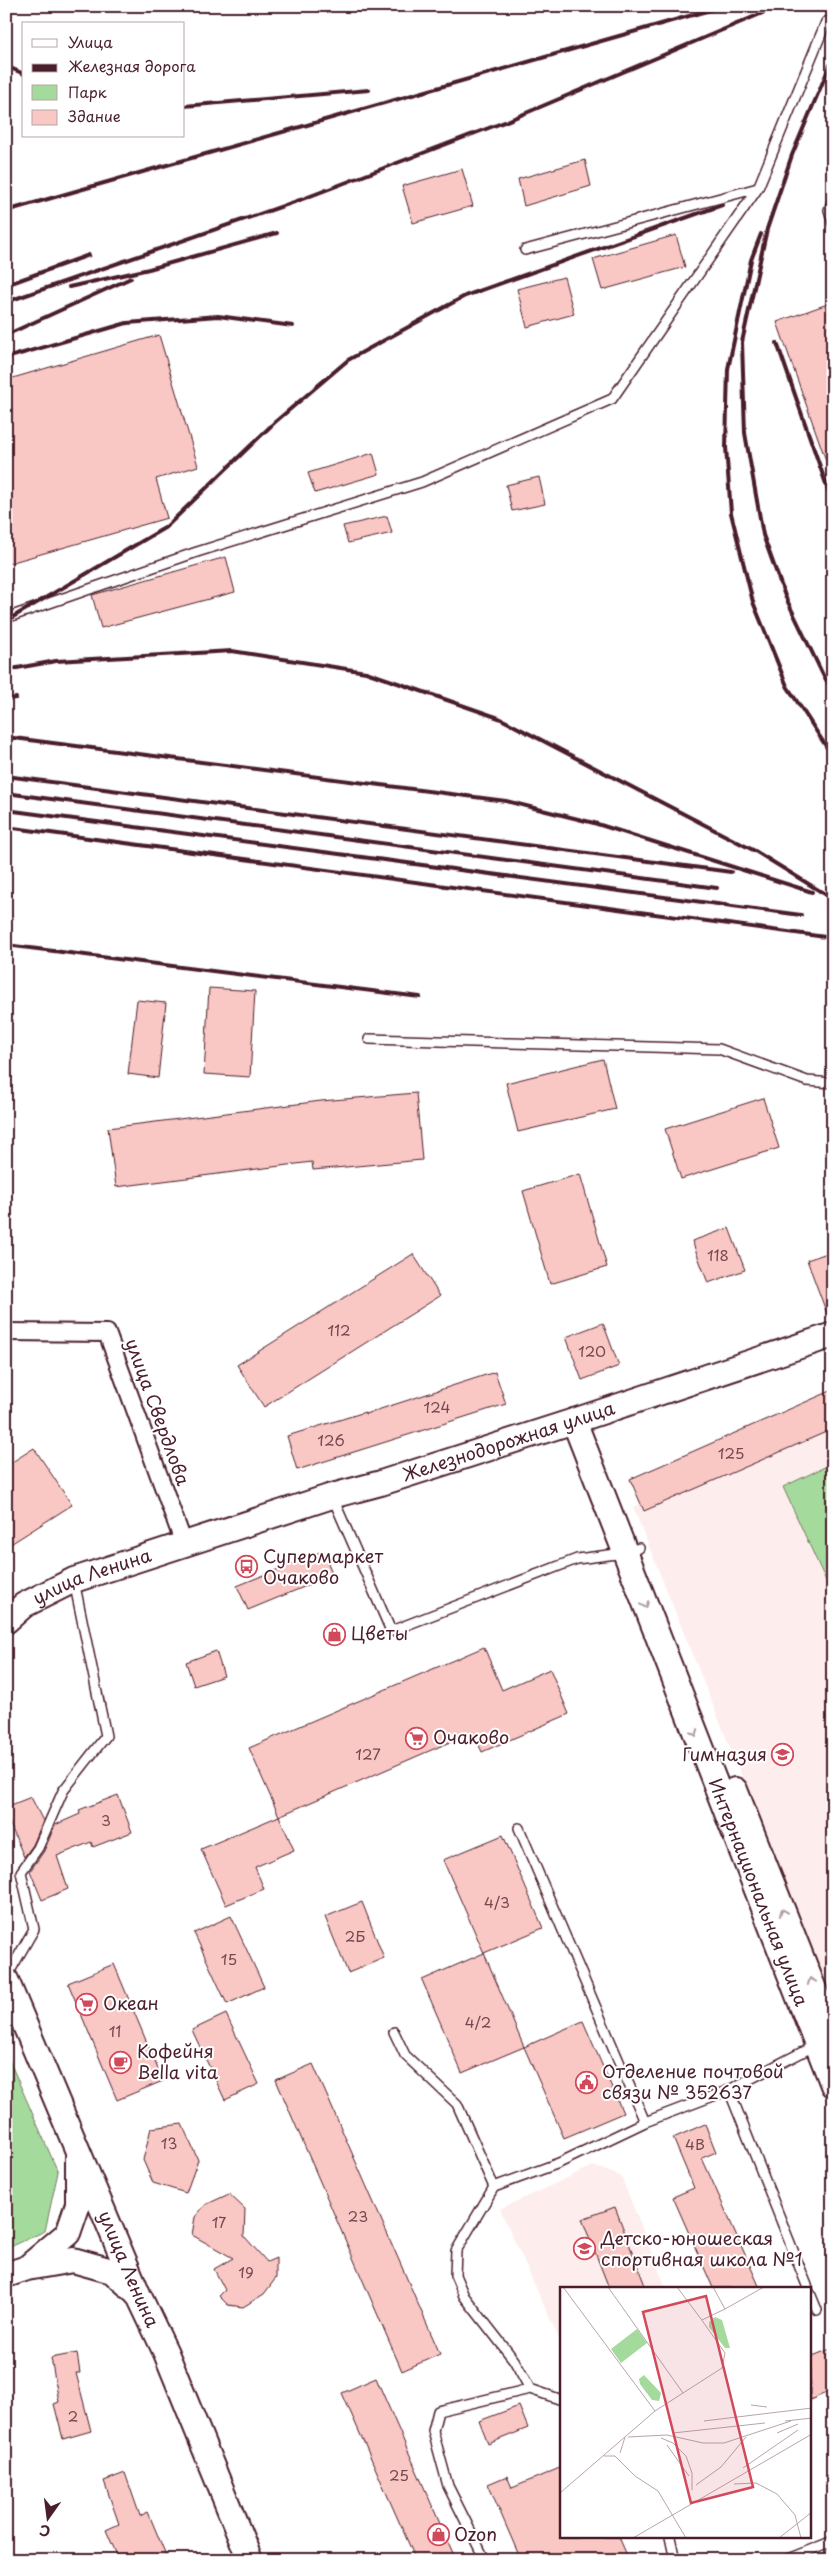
<svg xmlns="http://www.w3.org/2000/svg" width="839" height="2566" viewBox="0 0 839 2566" font-family="'Playpen Sans',sans-serif">
  <style>
    .built { fill: #fdeeed }
    .green { fill: #a5da9d; stroke: #787c64 }
    .building { fill: #f9c8c4; stroke: #4a1f2b }
    .lines { fill: none; stroke-linecap: round; stroke-linejoin: round }
    .lane-casing { stroke: #4a1f2b; stroke-width: 12 }
    .street-casing { stroke: #4a1f2b; stroke-width: 20 }
    .secondary-casing { stroke: #4a1f2b; stroke-width: 28 }
    .lane { stroke: #fff; stroke-width: 9 }
    .street { stroke: #fff; stroke-width: 16 }
    .secondary { stroke: #fff; stroke-width: 24 }
    .rail { stroke: #4a1f2b; stroke-width: 4 }
    .oneway { stroke: #ae9aa0 }
    .labels { text-anchor: middle; stroke-width: 4; stroke-linejoin: round; paint-order: stroke }
    .number-label { font-size: 15px; fill: #764951 }
    .street-label { font-size: 18px; fill: #4a1f2b; stroke: #fff }
    .poi-label { font-size: 18px; fill: #4a1f2b; stroke: #fff; text-anchor: start }
    .inset-road { fill: none; stroke: #b7a5aa; stroke-width: 1 }
    .view { fill: #d1495b; fill-opacity: 0.15; stroke: #d1495b; stroke-width: 2.5 }
    .inset-edge { fill: none; stroke: #4a1f2b; stroke-width: 2.5 }
  </style>
  <rect width="100%" height="100%" fill="#fff"/>
  <filter id="ink" filterUnits="userSpaceOnUse"><feTurbulence type="fractalNoise" baseFrequency=".02" numOctaves="2"/><feDisplacementMap in="SourceGraphic" scale="10" xChannelSelector="R" yChannelSelector="G"/><feConvolveMatrix kernelMatrix="1 2 1 2 8 2 1 2 1" color-interpolation-filters="sRGB"/></filter>
  <g filter="url(#ink)">
    <path class="built" d="M 833,1414 L 833,2003 L 633,1507 Z
      M 593,2166 L 621,2176 L 666,2288 L 562,2288 L 561,2343 L 500,2209 Z"/>
    <path class="green" d="M 833,1463 L 833,1594 L 832,1594 L 783,1487 Z
      M 6,2053 L 58,2172 L 45,2231 L 6,2249 Z"/>
    <path class="building" d="M 585,160 L 591,186 L 524,206 L 518,179 Z
      M 462,169 L 473,206 L 413,223 L 402,186 Z
      M 676,235 L 685,267 L 602,290 L 593,259 Z
      M 564,277 L 574,314 L 527,327 L 517,289 Z
      M 833,302 L 833,471 L 830,472 L 777,322 Z
      M 159,335 L 198,466 L 156,479 L 167,518 L 6,564 L 6,380 Z
      M 373,453 L 379,474 L 315,493 L 308,473 Z
      M 539,477 L 545,504 L 512,511 L 506,485 Z
      M 387,516 L 392,533 L 348,543 L 343,526 Z
      M 226,557 L 235,592 L 101,628 L 92,595 Z
      M 209,988 L 255,991 L 250,1077 L 204,1074 Z
      M 137,1000 L 166,1003 L 158,1078 L 128,1074 Z
      M 603,1059 L 615,1109 L 518,1132 L 506,1083 Z
      M 416,1093 L 422,1160 L 313,1170 L 312,1162 L 116,1187 L 108,1128 L 321,1101 Z
      M 763,1098 L 779,1148 L 681,1179 L 665,1129 Z
      M 580,1174 L 607,1267 L 550,1284 L 523,1191 Z
      M 729,1228 L 745,1270 L 708,1283 L 692,1241 Z
      M 833,1251 L 833,1322 L 830,1322 L 807,1260 Z
      M 413,1254 L 440,1296 L 264,1407 L 237,1365 Z
      M 603,1323 L 619,1366 L 582,1380 L 566,1337 Z
      M 495,1372 L 506,1404 L 297,1470 L 287,1436 L 365,1412 L 365,1414 Z
      M 833,1390 L 833,1429 L 644,1511 L 630,1479 Z
      M 34,1448 L 72,1505 L 6,1547 L 6,1466 Z
      M 323,1551 L 333,1575 L 248,1610 L 237,1586 Z
      M 484,1647 L 502,1690 L 550,1669 L 569,1714 L 482,1752 L 473,1732 L 279,1816 L 249,1748 Z
      M 216,1651 L 224,1676 L 194,1686 L 186,1662 Z
      M 118,1795 L 132,1832 L 93,1847 L 91,1842 L 57,1856 L 68,1889 L 42,1900 L 30,1871 L 44,1851 L 55,1825 L 80,1814 L 79,1810 Z
      M 31,1797 L 43,1821 L 33,1845 L 24,1857 L 6,1815 L 6,1807 Z
      M 279,1816 L 294,1850 L 255,1867 L 264,1889 L 226,1905 L 201,1849 Z
      M 503,1835 L 543,1928 L 484,1953 L 443,1860 Z
      M 362,1902 L 384,1958 L 348,1973 L 325,1917 Z
      M 231,1916 L 264,1987 L 227,2004 L 194,1933 Z
      M 484,1953 L 524,2047 L 462,2073 L 422,1980 Z
      M 114,1964 L 163,2081 L 117,2100 L 68,1983 Z
      M 226,2014 L 259,2084 L 225,2100 L 192,2030 Z
      M 583,2021 L 623,2113 L 564,2138 L 524,2047 Z
      M 313,2064 L 440,2354 L 402,2371 L 276,2080 Z
      M 182,2124 L 198,2160 L 186,2193 L 153,2183 L 143,2160 L 151,2128 Z
      M 705,2124 L 716,2152 L 702,2158 L 760,2288 L 713,2288 L 673,2197 L 694,2188 L 673,2138 Z
      M 229,2194 L 245,2209 L 244,2236 L 267,2262 L 276,2258 L 276,2278 L 264,2294 L 243,2307 L 228,2305 L 219,2296 L 225,2290 L 214,2269 L 233,2258 L 192,2235 L 195,2217 L 205,2205 Z
      M 615,2207 L 646,2288 L 609,2288 L 582,2219 Z
      M 833,2348 L 833,2390 L 810,2400 L 810,2357 Z
      M 77,2353 L 80,2373 L 76,2373 L 91,2431 L 63,2439 L 54,2404 L 59,2402 L 51,2358 Z
      M 376,2378 L 456,2560 L 416,2560 L 342,2393 Z
      M 519,2406 L 528,2428 L 488,2444 L 479,2421 Z
      M 562,2467 L 562,2537 L 619,2537 L 629,2560 L 521,2560 L 488,2484 L 507,2476 L 512,2488 Z
      M 125,2473 L 140,2516 L 148,2512 L 168,2560 L 119,2560 L 106,2530 L 119,2524 L 104,2481 Z"/>
    <g class="lines">
      <defs>
        <path id="lane" d="M 833,199 L 829,210 L 833,223
          M 525,250 L 758,188
          M 6,618 L 197,552 L 422,482 L 612,399 L 758,188 L 826,22 L 833,20
          M 369,1039 L 719,1049 L 807,1081 L 833,1083
          M 332,1496 L 391,1631 L 577,1559 L 624,1553 L 639,1548
          M 519,1828 L 645,2122
          M 6,1978 L 34,1929 L 21,1872 L 38,1848 L 63,1791 L 106,1736 L 74,1581
          M 394,2032 L 405,2055 L 457,2104 L 494,2187 L 456,2251 L 455,2275 L 464,2296 L 514,2360 L 530,2389
          M 729,2090 L 808,2288
          M 494,2187 L 559,2163 L 645,2122 L 729,2090 L 816,2045
          M 810,2293 L 817,2310
          M 670,2537 L 675,2560
          M 485,2560 L 448,2486 L 433,2431 L 438,2411 L 530,2389 L 562,2400
          M 785,2560 L 833,2541"/>
        <path id="street" d="M 6,1332 L 107,1333 L 184,1544"/>
        <g id="secondary">
          <path id="s1" d="M 574,1421 L 833,2085"/>
          <path id="s2" d="M 6,1621 L 24,1605 L 74,1580 L 332,1496 L 381,1483 L 574,1421 L 833,1335"/>
          <path d="M 735,1790 L 833,2037"/>
          <path id="s3" d="M 6,1980 L 138,2294 L 166,2353 L 250,2560"/>
          <path d="M 28,2267 L 68,2233 L 78,2204 L 78,2158"/>
          <path d="M 6,2275 L 27,2268 L 73,2260 L 112,2271 L 136,2292"/>
        </g>
      </defs>
      <use href="#lane" class="lane-casing"/>
      <use href="#street" class="street-casing"/>
      <use href="#secondary" class="secondary-casing"/>
      <use href="#lane" class="lane"/>
      <use href="#street" class="street"/>
      <use href="#secondary" class="secondary"/>
      <path class="rail" d="M 833,58 L 792,155 L 767,229 L 742,342 L 745,433 L 763,535 L 785,596 L 823,675 L 833,690
        M 6,66 L 24,74
        M 184,106 L 369,90
        M 6,211 L 724,6
        M 761,234 L 751,260 L 728,369 L 726,447 L 731,513 L 753,602 L 787,686 L 833,757
        M 6,285 L 89,255
        M 69,287 L 149,269 L 277,233
        M 6,302 L 300,200 L 507,121 L 779,6
        M 6,335 L 131,278
        M 777,343 L 833,504
        M 6,358 L 127,323 L 218,316 L 293,326
        M 6,621 L 166,527 L 275,422 L 348,360 L 465,296 L 722,205
        M 6,670 L 56,661 L 232,651 L 366,672 L 499,718 L 755,851 L 833,899
        M 6,699 L 16,698
        M 6,737 L 506,801 L 594,823 L 812,892
        M 6,776 L 731,872
        M 6,793 L 717,888
        M 6,810 L 801,915
        M 6,827 L 833,938
        M 6,945 L 420,997"/>
    </g>
    <defs><path id="oneway-chevron" d="M-2-3.5L2.5 0L-2 3.5" fill="none" stroke-width="1.6" stroke-linecap="round" stroke-linejoin="round" transform="scale(1.25)"/></defs>
    <g class="oneway">
      <use href="#oneway-chevron" transform="translate(645 1605) rotate(69)"/>
      <use href="#oneway-chevron" transform="translate(695 1733) rotate(69)"/>
      <use href="#oneway-chevron" transform="translate(783 1912) rotate(-112)"/>
      <use href="#oneway-chevron" transform="translate(811 1981) rotate(-112)"/>
    </g>
  </g>
  <defs>
    <symbol id="bus-ring" viewBox="-11 -11 22 22"><circle r="9.5" fill="#fff" stroke="#d1495b" stroke-width="1.5"/><path d="M-5-6H5V4H4V6H2V4H-2V6H-4V4H-5ZM-3.5-4V0h7V-4ZM-3.5 1.2v1.5H-2V1.2ZM2 1.2v1.5H3.5V1.2Z" fill="#d1495b"/></symbol>
    <symbol id="shop-ring" viewBox="-11 -11 22 22"><circle r="9.5" fill="#fff" stroke="#d1495b" stroke-width="1.5"/><path d="M-5-2.5h2.3a2.7 3.5 0 0 1 5.4 0H5L5.5 6h-11ZM-1.5-2.5h3a1.5 2.3 0 0 0-3 0Z" fill="#d1495b"/></symbol>
    <symbol id="supermarket-ring" viewBox="-11 -11 22 22"><circle r="9.5" fill="#fff" stroke="#d1495b" stroke-width="1.5"/><path d="M-6-5.5h2.5l.6 2H6L4.5 2H-2.5L-4.4-4H-6ZM-1.5 3.2a1.3 1.3 0 1 0 .1 0ZM3 3.2a1.3 1.3 0 1 0 .1 0Z" fill="#d1495b"/></symbol>
    <symbol id="school-ring" viewBox="-11 -11 22 22"><circle r="9.5" fill="#fff" stroke="#d1495b" stroke-width="1.5"/><path d="M0-5L7-2L0 1L-7-2ZM-4 1L0 2.5L4 1V4Q0 6-4 4Z" fill="#d1495b"/></symbol>
    <symbol id="cafe-ring" viewBox="-11 -11 22 22"><circle r="9.5" fill="#fff" stroke="#d1495b" stroke-width="1.5"/><path d="M-5.5-4.5H6V0H3Q3 3.5 0 3.5H-2.5Q-5.5 3.5-5.5 0ZM3-3.2v2h1.7v-2ZM-6 4.5H4V6H-6Z" fill="#d1495b"/></symbol>
    <symbol id="civic-ring" viewBox="-11 -11 22 22"><circle r="9.5" fill="#fff" stroke="#d1495b" stroke-width="1.5"/><path d="M-.6-6.5H3V-4.5H.6V-3L4-1V1h2V6H-6V1h2V-1L-.6-3ZM-1.2 2.5V6h2.4V2.5Z" fill="#d1495b"/></symbol>
  </defs>
  <g fill-rule="evenodd">
    <use href="#bus-ring" x="234" y="1554" width="25" height="25"/>
    <use href="#shop-ring" x="322" y="1622" width="25" height="25"/>
    <use href="#supermarket-ring" x="404" y="1726" width="25" height="25"/>
    <use href="#school-ring" x="770" y="1742" width="25" height="25"/>
    <use href="#supermarket-ring" x="74" y="1992" width="25" height="25"/>
    <use href="#cafe-ring" x="108" y="2050" width="25" height="25"/>
    <use href="#civic-ring" x="574" y="2070" width="25" height="25"/>
    <use href="#school-ring" x="572" y="2236" width="25" height="25"/>
    <use href="#shop-ring" x="426" y="2522" width="25" height="25"/>
  </g>
  <g class="labels">
    <g class="number-label">
      <text x="718" y="1261">118</text>
      <text x="339" y="1336">112</text>
      <text x="592" y="1357">120</text>
      <text x="437" y="1413">124</text>
      <text x="331" y="1446">126</text>
      <text x="731" y="1459">125</text>
      <text x="368" y="1760">127</text>
      <text x="106" y="1826">3</text>
      <text x="497" y="1908">4/3</text>
      <text x="355" y="1942">2Б</text>
      <text x="229" y="1965">15</text>
      <text x="478" y="2028">4/2</text>
      <text x="115" y="2037">11</text>
      <text x="169" y="2149">13</text>
      <text x="695" y="2150">4В</text>
      <text x="358" y="2222">23</text>
      <text x="219" y="2228">17</text>
      <text x="246" y="2278">19</text>
      <text x="73" y="2422">2</text>
      <text x="399" y="2481">25</text>
    </g>
    <g class="street-label">
      <text transform="translate(157 1412) rotate(70)" y="6">улица Свердлова</text>
      <text dy="6" stroke="none"><textPath href="#s2" startOffset="536">Железнодорожная улица</textPath></text>
      <text dy="6" stroke="none"><textPath href="#s2" startOffset="98">улица Ленина</textPath></text>
      <text dy="6" stroke="none"><textPath href="#s1" startOffset="506">Интернациональная улица</textPath></text>
      <text dy="6" stroke="none"><textPath href="#s3" startOffset="314">улица Ленина</textPath></text>
    </g>
    <g class="poi-label">
      <text x="263" y="1563">Супермаркет<tspan x="263" dy="21">Очаково</tspan></text>
      <text x="351" y="1640">Цветы</text>
      <text x="433" y="1744">Очаково</text>
      <text x="767" y="1761" text-anchor="end">Гимназия</text>
      <text x="103" y="2010">Океан</text>
      <text x="137" y="2058">Кофейня<tspan x="137" dy="21">Bella vita</tspan></text>
      <text x="602" y="2078">Отделение почтовой<tspan x="602" dy="21">связи № 352637</tspan></text>
      <text x="601" y="2245">Детско-юношеская<tspan x="601" dy="21">спортивная школа №1</tspan></text>
      <text x="454" y="2541">Ozon</text>
    </g>
  </g>
  <g transform="translate(560 2287)">
    <rect width="251" height="251" fill="#fff"/>
    <path d="M 155,30 L 162,33 L 170,61 L 165,61 L 149,40 L 149,35 ZM 77,42 L 87,56 L 61,76 L 51,62 ZM 84,88 L 101,106 L 99,114 L 92,113 L 80,97 L 79,92 Z" fill="#a5da9d"/>
    <path class="inset-road" d="M 3,0 L 95,124M 48,0 L 123,106M 117,0 L 141,32M 165,22 L 204,0M 142,33 L 165,22 L 153,0M 191,118 L 207,120M 144,134 L 252,121M 225,134 L 252,131M 113,146 L 205,136M 217,146 L 238,137M 68,150 L 107,148 L 143,156 L 164,156 L 231,134M 101,151 L 113,156 L 126,169 L 132,186 L 132,203M 107,158 L 129,189M 60,166 L 65,150M 44,169 L 55,169 L 75,189 L 98,204 L 126,251M 183,181 L 238,143M 174,197 L 196,196 L 217,207 L 235,228 L 241,251M 136,198 L 161,180 L 186,150M 0,206 L 95,124 L 162,81 L 165,66 L 141,32M 73,251 L 252,147M 219,251 L 252,225"/>
    <path class="view" d="M 146,9 L 193,200 L 131,216 L 83,25 Z"/>
    <rect width="251" height="251" class="inset-edge"/>
  </g>
  <rect width="839" height="2566" fill="none" stroke="#fff" stroke-width="25"/>
  <rect x="12" y="12" width="814" height="2541" fill="none" stroke="#4a1f2b" stroke-width="2" filter="url(#ink)"/>
  <rect x="22" y="22" width="162" height="115" fill="#ffffff" stroke="#b7a5aa"/>
  <rect x="32" y="39" width="25" height="8" fill="#ffffff" stroke="#b7a5aa"/>
  <text x="68" y="48" font-size="15" fill="#4a1f2b">Улица</text>
  <rect x="32" y="64" width="25" height="8" fill="#4a1f2b" stroke="#b7a5aa"/>
  <text x="68" y="72" font-size="15" fill="#4a1f2b">Железная дорога</text>
  <rect x="32" y="85" width="25" height="15" fill="#a5da9d" stroke="#b7a5aa"/>
  <text x="68" y="98" font-size="15" fill="#4a1f2b">Парк</text>
  <rect x="32" y="110" width="25" height="15" fill="#f9c8c4" stroke="#b7a5aa"/>
  <text x="68" y="122" font-size="15" fill="#4a1f2b">Здание</text>
  <g transform="translate(48 2518) rotate(194)" stroke="#ffffff" stroke-width="4" paint-order="stroke">
  <path d="M0-4L9 19L0 12L-9 19Z" fill="#4a1f2b"/>
  <text y="-8" font-size="14" font-weight="bold" text-anchor="middle" fill="#4a1f2b">С</text>
  </g>
</svg>
